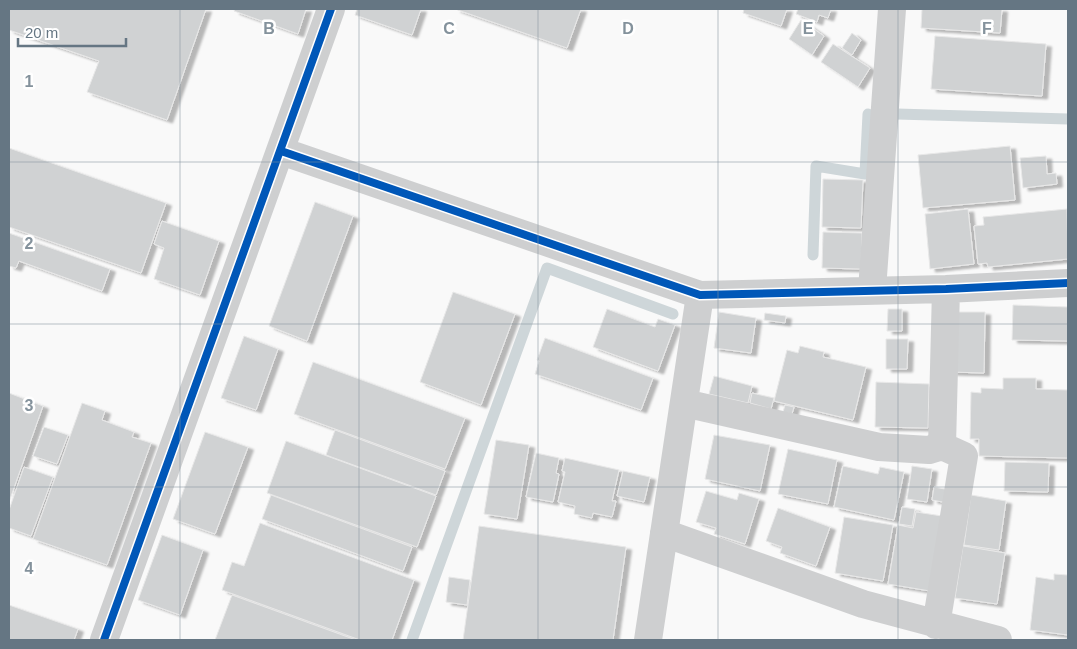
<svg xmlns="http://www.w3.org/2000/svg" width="1077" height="649" viewBox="0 0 1077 649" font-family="Helvetica,sans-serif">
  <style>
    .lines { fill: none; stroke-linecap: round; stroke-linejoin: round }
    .stream { stroke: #ced6d9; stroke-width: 11 }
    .building { fill: #d0d2d3; stroke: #e8e8e8; filter: url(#shadow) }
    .minor { stroke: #cecfd0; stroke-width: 28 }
    .cycleway-casing { stroke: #fff; stroke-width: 11 }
    .cycleway { stroke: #0057b8; stroke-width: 8 }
    .grid { fill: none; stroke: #84929c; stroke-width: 1; stroke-opacity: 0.55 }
    .grid-label { font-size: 16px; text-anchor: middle; font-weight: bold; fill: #84929c; stroke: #fff; stroke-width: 5; stroke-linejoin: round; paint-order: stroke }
  </style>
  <defs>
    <filter id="shadow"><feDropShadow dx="5.5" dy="3" stdDeviation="1" flood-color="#0004"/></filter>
  </defs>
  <rect width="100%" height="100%" fill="#f9f9f9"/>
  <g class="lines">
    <path class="stream" d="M 897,114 L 1068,119
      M 813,255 L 816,166 L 865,174 L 868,114
      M 412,640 L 547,268 L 673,314"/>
  </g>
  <path class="building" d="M 9,9 L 206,9 L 167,120 L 87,92 L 99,61 L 9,30 Z
    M 235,9 L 306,9 L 298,34 L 234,11 Z
    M 357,9 L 421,9 L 412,35 L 355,15 Z
    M 455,9 L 581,9 L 567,48 Z
    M 744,9 L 787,9 L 781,26 L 743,13 Z
    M 798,9 L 831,9 L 828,18 L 819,15 L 817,22 L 796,14 Z
    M 922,9 L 1002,9 L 1000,33 L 921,28 Z
    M 801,20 L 824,36 L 812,55 L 789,39 Z
    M 852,33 L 861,40 L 852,55 L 842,48 Z
    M 935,36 L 1046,44 L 1042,96 L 931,89 Z
    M 833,44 L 870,68 L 858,87 L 821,62 Z
    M 1010,146 L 1015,200 L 923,208 L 918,155 Z
    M 9,148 L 166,203 L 141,273 L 9,227 Z
    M 1046,156 L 1047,174 L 1056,173 L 1057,184 L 1023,188 L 1020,158 Z
    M 823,179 L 863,180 L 861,228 L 822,227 Z
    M 315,202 L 353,216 L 307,341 L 269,326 Z
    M 968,209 L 974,264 L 930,269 L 925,214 Z
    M 1067,209 L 1068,259 L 988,267 L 987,263 L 978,264 L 974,226 L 984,225 L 983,217 Z
    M 162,221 L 219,241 L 200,295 L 154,279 L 164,248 L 154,244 Z
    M 823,232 L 862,233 L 861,269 L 822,268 Z
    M 9,233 L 110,269 L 102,291 L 19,261 L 16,268 L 9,266 Z
    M 453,292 L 515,314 L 481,405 L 420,382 Z
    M 1013,305 L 1068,307 L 1068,341 L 1012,340 Z
    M 607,309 L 655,327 L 658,319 L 675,325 L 658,371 L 593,347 Z
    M 888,309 L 902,309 L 902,331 L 887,331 Z
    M 719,312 L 756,318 L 751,353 L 714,348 Z
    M 953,312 L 985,312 L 984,373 L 951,372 Z
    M 765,313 L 786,316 L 785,323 L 764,320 Z
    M 244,336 L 278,349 L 256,410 L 221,398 Z
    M 545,338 L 653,378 L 641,410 L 535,374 L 539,361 L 537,360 Z
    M 886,339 L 908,339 L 907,369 L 886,369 Z
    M 800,346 L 824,352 L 823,357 L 866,367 L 853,420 L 774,401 L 787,350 L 798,353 Z
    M 313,362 L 465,418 L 445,469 L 294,414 Z
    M 714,376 L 752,386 L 748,403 L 709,394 Z
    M 1003,378 L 1036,378 L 1036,389 L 1068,390 L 1068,458 L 979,456 L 979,439 L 970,439 L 971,392 L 981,393 L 981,388 L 1003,389 Z
    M 876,382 L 929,384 L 928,428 L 875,427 Z
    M 9,393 L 43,406 L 9,502 Z
    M 752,393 L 774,398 L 771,409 L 750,403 Z
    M 82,403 L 105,411 L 102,420 L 134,432 L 132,437 L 151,443 L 107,565 L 33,539 Z
    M 785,405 L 794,407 L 792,414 L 783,412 Z
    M 44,427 L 68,435 L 57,464 L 33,456 Z
    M 335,430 L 445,471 L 436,495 L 326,455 Z
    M 205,432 L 248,447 L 215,534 L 173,519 Z
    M 714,435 L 770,445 L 760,491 L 705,479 Z
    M 496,440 L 529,445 L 517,519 L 484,514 Z
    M 286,441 L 436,496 L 417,547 L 267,493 Z
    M 788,449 L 837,460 L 828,504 L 778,494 Z
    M 536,453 L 559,458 L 556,473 L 559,474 L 553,502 L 526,497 Z
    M 565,458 L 619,470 L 612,501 L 616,501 L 612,517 L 593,513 L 592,518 L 574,514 L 575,506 L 558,502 L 565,472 L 562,471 Z
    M 1005,462 L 1049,463 L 1048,492 L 1004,491 Z
    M 843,466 L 878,474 L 880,467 L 904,472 L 894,520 L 834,507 Z
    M 912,466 L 932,469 L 927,502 L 907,499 Z
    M 24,467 L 53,477 L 31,536 L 9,528 L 9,510 Z
    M 623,471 L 650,477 L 644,502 L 617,496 Z
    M 934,487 L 950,490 L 948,503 L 932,500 Z
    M 706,491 L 737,500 L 739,493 L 759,499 L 745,544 L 714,534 L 716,528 L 696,522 Z
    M 271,495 L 412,547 L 403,571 L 262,519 Z
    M 971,495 L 1006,501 L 999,550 L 964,545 Z
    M 902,507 L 915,509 L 912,526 L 899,524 Z
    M 778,508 L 830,527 L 816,566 L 780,553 L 782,547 L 766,541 Z
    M 916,512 L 942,516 L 930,591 L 888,584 L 898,525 L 913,528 Z
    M 844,517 L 893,525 L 883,581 L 835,573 Z
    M 260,523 L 414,580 L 392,640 L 360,640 L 222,590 L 232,562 L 244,566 Z
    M 479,526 L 626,547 L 613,640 L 463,640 Z
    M 162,535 L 203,550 L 180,615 L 138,600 Z
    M 963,546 L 1005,553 L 997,604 L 955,598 Z
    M 1054,574 L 1068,575 L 1068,635 L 1030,630 L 1036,577 L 1054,580 Z
    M 449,577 L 470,580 L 467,605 L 446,602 Z
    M 232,595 L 356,640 L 215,640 Z
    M 9,605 L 78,629 L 74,640 L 9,640 Z"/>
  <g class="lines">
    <path class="minor" d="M 281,151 L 700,295 L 946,289 L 1068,283
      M 872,290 L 892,9
      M 684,403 L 879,447 L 929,450 L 942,446
      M 664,533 L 863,604 L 998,640
      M 936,625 L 964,456 L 942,446 L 946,289
      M 104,640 L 331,9
      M 648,640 L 700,295"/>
    <defs>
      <path id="cycleway" d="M 281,151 L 700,295 L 946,289 L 1068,283
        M 104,640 L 331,9"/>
    </defs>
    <use href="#cycleway" class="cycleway-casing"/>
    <use href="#cycleway" class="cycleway"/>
  </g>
  <path class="grid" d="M 180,9 L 180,640M 359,9 L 359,640M 538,9 L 538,640M 718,9 L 718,640M 898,9 L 898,640M 9,162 L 1068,162M 9,324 L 1068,324M 9,487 L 1068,487"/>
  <g class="grid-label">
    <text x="269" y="34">B</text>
    <text x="449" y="34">C</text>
    <text x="628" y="34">D</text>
    <text x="808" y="34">E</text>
    <text x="987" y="34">F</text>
    <text x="29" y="87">1</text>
    <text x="29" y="249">2</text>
    <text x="29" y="411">3</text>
    <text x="29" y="574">4</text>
  </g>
  <rect width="1077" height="649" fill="none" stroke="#657683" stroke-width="20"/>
  <path d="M18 38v8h108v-8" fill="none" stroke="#657683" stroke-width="2.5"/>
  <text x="25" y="38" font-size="15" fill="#657683" stroke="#ffffff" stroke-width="4" paint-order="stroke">20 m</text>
</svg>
